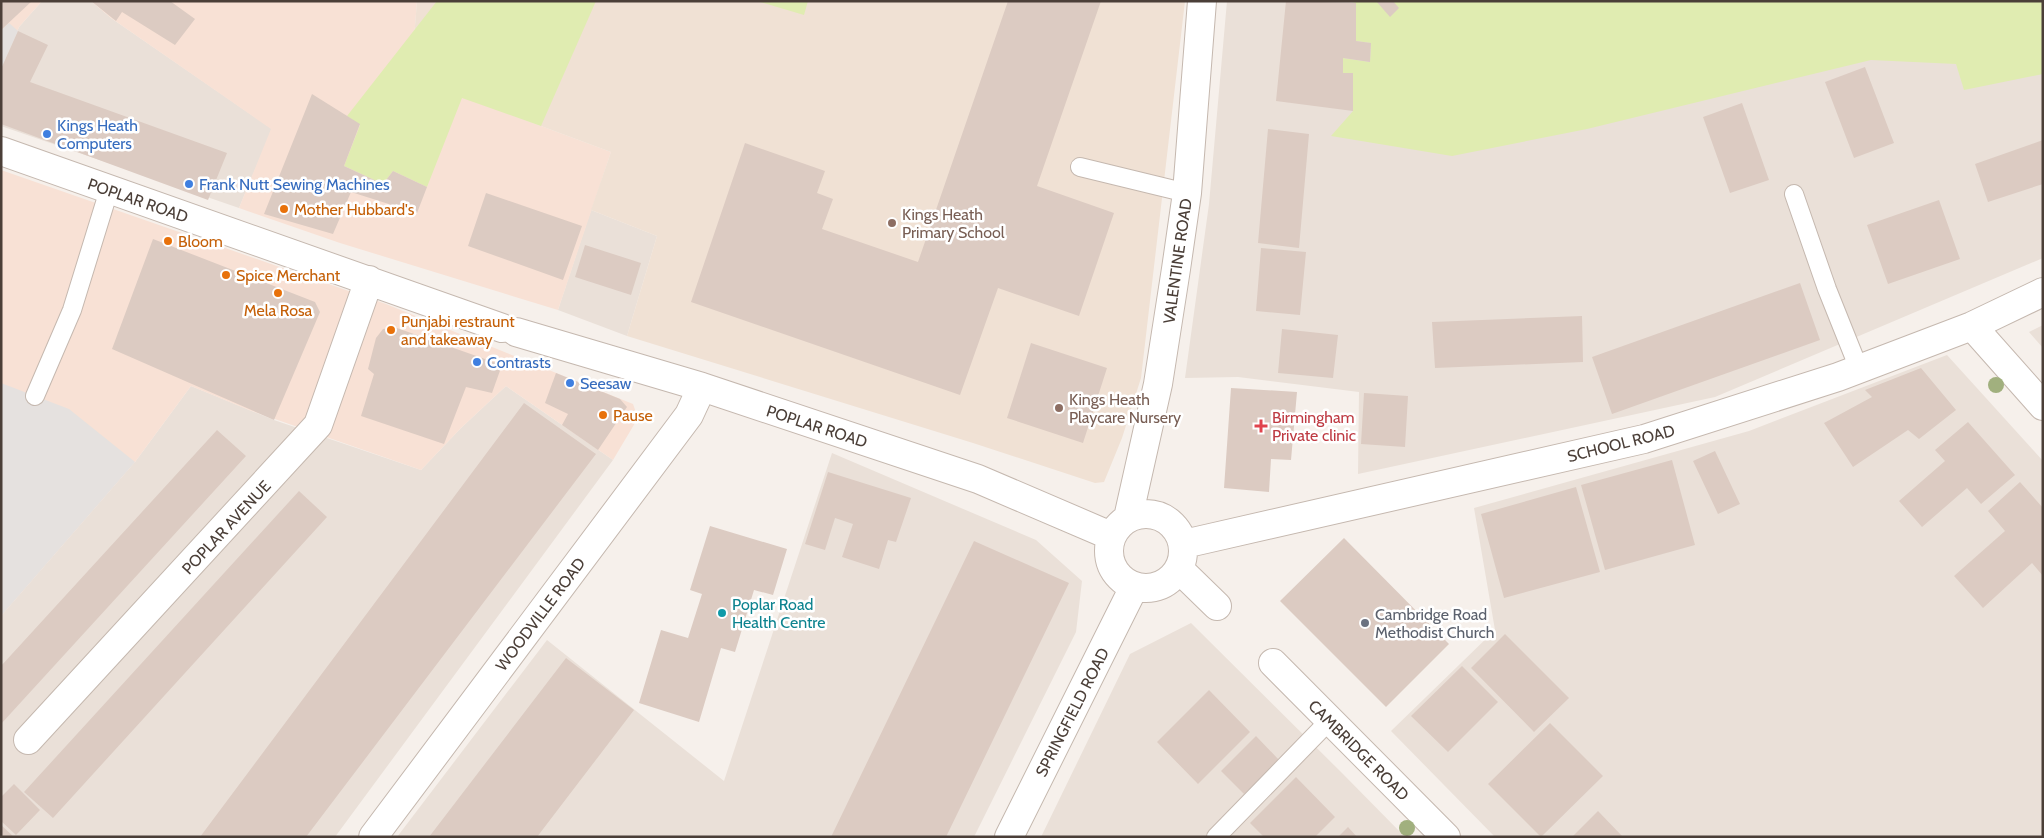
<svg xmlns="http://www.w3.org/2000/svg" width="2044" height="838" viewBox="0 0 2044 838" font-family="Cabin,sans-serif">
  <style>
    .residential { fill: #eae0d8 }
    .commercial { fill: #f8e1d5 }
    .education { fill: #f0e1d4 }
    .green { fill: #e0ecb1 }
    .parking { fill: #e5e1df }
    .building { fill: #dccbc2 }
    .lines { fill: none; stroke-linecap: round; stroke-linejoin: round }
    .lane-casing { stroke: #c5b8af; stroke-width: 20 }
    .street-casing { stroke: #c5b8af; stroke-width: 30 }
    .lane { stroke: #fff; stroke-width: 18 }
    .street { stroke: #fff; stroke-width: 28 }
    .tree { fill: #a1b07e }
    .shop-dot { fill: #3f7fe0; stroke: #fff; stroke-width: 2 }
    .food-dot { fill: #e8710a; stroke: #fff; stroke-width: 2 }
    .education-dot { fill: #8d6e63; stroke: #fff; stroke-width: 2 }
    .health-dot { fill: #e0444e; stroke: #fff; stroke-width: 2 }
    .culture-dot { fill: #0f9aa8; stroke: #fff; stroke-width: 2 }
    .worship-dot { fill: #6b7280; stroke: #fff; stroke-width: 2 }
    .labels { text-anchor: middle; stroke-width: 5; stroke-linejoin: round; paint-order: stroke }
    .shop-label { font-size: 16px; fill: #366cbe; stroke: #fff; text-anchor: start }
    .street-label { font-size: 16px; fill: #4b3f38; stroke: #fff }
    .food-label { font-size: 16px; fill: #c56008; stroke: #fff; text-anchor: start }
    .education-label { font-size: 16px; fill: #785e54; stroke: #fff; text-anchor: start }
    .health-label { font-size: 16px; fill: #be3a42; stroke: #fff; text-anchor: start }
    .culture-label { font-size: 16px; fill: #0d838f; stroke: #fff; text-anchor: start }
    .worship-label { font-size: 16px; fill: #5b616d; stroke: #fff; text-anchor: start }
  </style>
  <rect width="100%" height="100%" fill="#f6f0eb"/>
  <path class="residential" d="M 42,1 L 91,1 L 111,18 L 272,129 L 239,208 L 1,126 L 1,68 L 19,27 Z
    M 1227,1 L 2043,1 L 2043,258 L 1715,397 L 1358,474 L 1359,392 L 1238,377 L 1185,378 L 1209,204 Z
    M 591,210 L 657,236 L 627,336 L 558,310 Z
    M 2043,325 L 2043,348 L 2029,332 Z
    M 1947,355 L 2043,461 L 2043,837 L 1495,837 L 1391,731 L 1495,630 L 1474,508 L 1749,431 Z
    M 191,386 L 274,420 L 421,470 L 461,428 L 506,386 L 613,460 L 335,837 L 1,837 L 1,616 L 135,462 Z
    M 832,453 L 1036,540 L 1082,581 L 1076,632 L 974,837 L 397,837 L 547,640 L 724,781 Z
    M 1191,623 L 1343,774 L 1405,837 L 1041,837 L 1130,654 Z"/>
  <path class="commercial" d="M 1,1 L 42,1 L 19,27 L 1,68 Z
    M 91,1 L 417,1 L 414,38 L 506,113 L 611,152 L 558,310 L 340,243 L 239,208 L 271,129 L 111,18 Z
    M 1,170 L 386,304 L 633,404 L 638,418 L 613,460 L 506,386 L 461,428 L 421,470 L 249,410 L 191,386 L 135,462 L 1,616 Z"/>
  <path class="education" d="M 417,1 L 1185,1 L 1141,378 L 1122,438 L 1104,482 L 1095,483 L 973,443 L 627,336 L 657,236 L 591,210 L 611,152 L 506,113 L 414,38 Z"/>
  <path class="green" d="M 437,1 L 596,1 L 541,126 L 462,98 L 427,187 L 393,171 L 383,184 L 344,166 L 360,125 L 347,116 Z
    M 757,1 L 808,1 L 804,15 Z
    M 1349,1 L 2043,1 L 2043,74 L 1964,90 L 1956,64 L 1871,60 L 1587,129 L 1452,156 L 1331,136 L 1353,111 L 1353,74 L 1343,73 L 1343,58 L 1370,62 L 1371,43 L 1356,41 L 1356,3 Z"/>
  <path class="parking" d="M 9,23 L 18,31 L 1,69 L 1,30 Z
    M 1,383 L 69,409 L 135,462 L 1,616 Z"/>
  <path class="building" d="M 1,1 L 32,1 L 1,30 Z
    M 91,1 L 170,1 L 195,19 L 175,45 L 122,12 L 116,21 Z
    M 1008,1 L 1101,1 L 1037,186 L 1114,213 L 1079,316 L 998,288 L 960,395 L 691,302 L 745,143 L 825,171 L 817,193 L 833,199 L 822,229 L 918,262 Z
    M 1286,1 L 1356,3 L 1356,41 L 1371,43 L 1370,62 L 1343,58 L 1343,73 L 1353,73 L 1353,111 L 1276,101 Z
    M 1376,1 L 1393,1 L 1399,8 L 1390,17 Z
    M 18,31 L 48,45 L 30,82 L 227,153 L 208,200 L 1,124 L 1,69 Z
    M 1865,67 L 1894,143 L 1854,158 L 1825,82 Z
    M 312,94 L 360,124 L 344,166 L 383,184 L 393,171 L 427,187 L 417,213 L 351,192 L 333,234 L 264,214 Z
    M 1742,103 L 1769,180 L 1730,193 L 1703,117 Z
    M 1268,129 L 1309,134 L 1299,248 L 1258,243 Z
    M 2043,140 L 2043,184 L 1988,202 L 1975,164 Z
    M 486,193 L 582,226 L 563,280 L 468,246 Z
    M 1939,200 L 1960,259 L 1888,284 L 1867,225 Z
    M 153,239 L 315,302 L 320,312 L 274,420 L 112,349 Z
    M 585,245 L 641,263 L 631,295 L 575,277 Z
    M 1261,248 L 1306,252 L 1300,315 L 1256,311 Z
    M 1800,283 L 1820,340 L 1612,414 L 1592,357 Z
    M 1582,316 L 1583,362 L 1435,368 L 1432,322 Z
    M 394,327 L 502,365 L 492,393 L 466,387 L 444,444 L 361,416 L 374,374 L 368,369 L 376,338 L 383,329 Z
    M 1282,329 L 1338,335 L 1333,378 L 1278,373 Z
    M 1031,343 L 1107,368 L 1083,443 L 1007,418 Z
    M 1921,368 L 1956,410 L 1919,439 L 1908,430 L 1853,467 L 1824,423 L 1872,397 L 1865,390 Z
    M 556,373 L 620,399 L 627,407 L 598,450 L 562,425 L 568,414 L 545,403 Z
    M 1231,388 L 1297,392 L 1291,460 L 1271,459 L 1269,492 L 1224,488 Z
    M 1364,393 L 1408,396 L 1405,447 L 1361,444 Z
    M 524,403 L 596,454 L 306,837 L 200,837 Z
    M 1968,422 L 2015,475 L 1981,504 L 1967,488 L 1922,527 L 1899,501 L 1945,461 L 1935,450 Z
    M 217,430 L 246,456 L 1,724 L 1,666 Z
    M 1715,451 L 1740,504 L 1718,514 L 1693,461 Z
    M 1672,460 L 1695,545 L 1605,570 L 1581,485 Z
    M 828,472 L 911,498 L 896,542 L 888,540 L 879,569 L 842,557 L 853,524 L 835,518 L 825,550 L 805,544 Z
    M 2020,482 L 2043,508 L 2043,576 L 2032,563 L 1983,608 L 1954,576 L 2005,531 L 1988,511 Z
    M 1576,487 L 1600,572 L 1504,598 L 1481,514 Z
    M 299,491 L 327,517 L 53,818 L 24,792 Z
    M 710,526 L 787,549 L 773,595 L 754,590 L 735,652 L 721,648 L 699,722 L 639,703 L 661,630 L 688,638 L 702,594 L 690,590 Z
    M 1344,538 L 1449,644 L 1386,707 L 1280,601 Z
    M 974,541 L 1069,583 L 946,837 L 831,837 Z
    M 1505,634 L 1569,698 L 1534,732 L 1471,668 Z
    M 566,658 L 634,710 L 566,799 L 537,837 L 429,837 Z
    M 1462,666 L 1498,702 L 1448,752 L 1411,716 Z
    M 1209,690 L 1250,732 L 1198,784 L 1157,742 Z
    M 1550,723 L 1603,776 L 1541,837 L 1488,784 Z
    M 1256,736 L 1279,760 L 1244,794 L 1221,771 Z
    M 1296,777 L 1335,817 L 1315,837 L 1264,837 L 1250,823 Z
    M 14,784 L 40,810 L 16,835 L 1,821 L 1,797 Z
    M 1598,811 L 1623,837 L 1572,837 Z
    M 1,825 L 14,837 L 1,837 Z
    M 1348,827 L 1357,837 L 1338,837 Z"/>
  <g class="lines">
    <defs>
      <path id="lane" d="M 1080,167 L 1187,193
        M 1794,194 L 1827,289 L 1859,369
        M 35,396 L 72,310 L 109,190
        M 1216,837 L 1330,720"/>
      <path id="street" d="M 1,151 L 502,328
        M 1972,326 L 2043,406
        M 516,332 L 702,387 L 978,479 L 1111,536
        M1109 551a37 37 0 1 1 74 0a37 37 0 1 1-74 0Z
        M 1128,518 L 1158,384 L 1176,269 L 1187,193 L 1202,1
        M 1184,544 L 1644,439 L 1838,377 L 1972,326 L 2043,292
        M 1180,570 L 1217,606
        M 1273,663 L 1446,837
        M 28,740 L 318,425 L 369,280
        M 373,837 L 689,415 L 702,387
        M 1009,837 L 1134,587"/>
    </defs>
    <use href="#lane" class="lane-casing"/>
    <use href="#street" class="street-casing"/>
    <use href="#lane" class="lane"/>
    <use href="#street" class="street"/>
  </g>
  <g class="tree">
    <circle cx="1996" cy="385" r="8"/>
    <circle cx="1407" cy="828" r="8"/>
  </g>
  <g class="shop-dot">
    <circle cx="47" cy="134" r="5"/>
    <circle cx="189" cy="184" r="5"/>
    <circle cx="477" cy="362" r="5"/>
    <circle cx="570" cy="383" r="5"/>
  </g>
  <g class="food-dot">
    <circle cx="284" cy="209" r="5"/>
    <circle cx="168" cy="241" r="5"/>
    <circle cx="226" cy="275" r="5"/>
    <circle cx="278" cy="293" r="5"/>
    <circle cx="391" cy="330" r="5"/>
    <circle cx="603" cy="415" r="5"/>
  </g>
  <g class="education-dot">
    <circle cx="892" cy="223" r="5"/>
    <circle cx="1059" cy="408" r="5"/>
  </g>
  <path class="health-dot" d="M1258.5 418.5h5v5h5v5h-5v5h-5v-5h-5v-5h5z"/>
  <circle class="culture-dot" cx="722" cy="613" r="5"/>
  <circle class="worship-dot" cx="1365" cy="623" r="5"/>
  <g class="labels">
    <g class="shop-label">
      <text x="57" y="131">Kings Heath<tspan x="57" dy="18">Computers</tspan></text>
      <text x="199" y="190">Frank Nutt Sewing Machines</text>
      <text x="487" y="368">Contrasts</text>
      <text x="580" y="389">Seesaw</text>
    </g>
    <g class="street-label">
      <text transform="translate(138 200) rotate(19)" y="6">POPLAR ROAD</text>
      <text transform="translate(1177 261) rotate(-82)" y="6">VALENTINE ROAD</text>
      <text transform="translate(817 426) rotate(18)" y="6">POPLAR ROAD</text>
      <text transform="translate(1621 443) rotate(-14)" y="6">SCHOOL ROAD</text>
      <text transform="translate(226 527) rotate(-47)" y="6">POPLAR AVENUE</text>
      <text transform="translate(540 614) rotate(-53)" y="6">WOODVILLE ROAD</text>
      <text transform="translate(1072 712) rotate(-63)" y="6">SPRINGFIELD ROAD</text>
      <text transform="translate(1359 750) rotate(45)" y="6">CAMBRIDGE ROAD</text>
    </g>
    <g class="food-label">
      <text x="294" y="215">Mother Hubbard's</text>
      <text x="178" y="247">Bloom</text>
      <text x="236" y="281">Spice Merchant</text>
      <text x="278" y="316" text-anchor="middle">Mela Rosa</text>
      <text x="401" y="327">Punjabi restraunt<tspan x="401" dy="18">and takeaway</tspan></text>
      <text x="613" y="421">Pause</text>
    </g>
    <g class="education-label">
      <text x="902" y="220">Kings Heath<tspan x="902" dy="18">Primary School</tspan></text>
      <text x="1069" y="405">Kings Heath<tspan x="1069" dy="18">Playcare Nursery</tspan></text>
    </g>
    <g class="health-label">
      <text x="1272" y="423">Birmingham<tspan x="1272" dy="18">Private clinic</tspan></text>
    </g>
    <g class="culture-label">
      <text x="732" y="610">Poplar Road<tspan x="732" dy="18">Health Centre</tspan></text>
    </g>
    <g class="worship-label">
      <text x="1375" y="620">Cambridge Road<tspan x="1375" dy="18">Methodist Church</tspan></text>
    </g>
  </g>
  <rect width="2044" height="838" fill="none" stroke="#4b3f38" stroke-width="5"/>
</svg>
